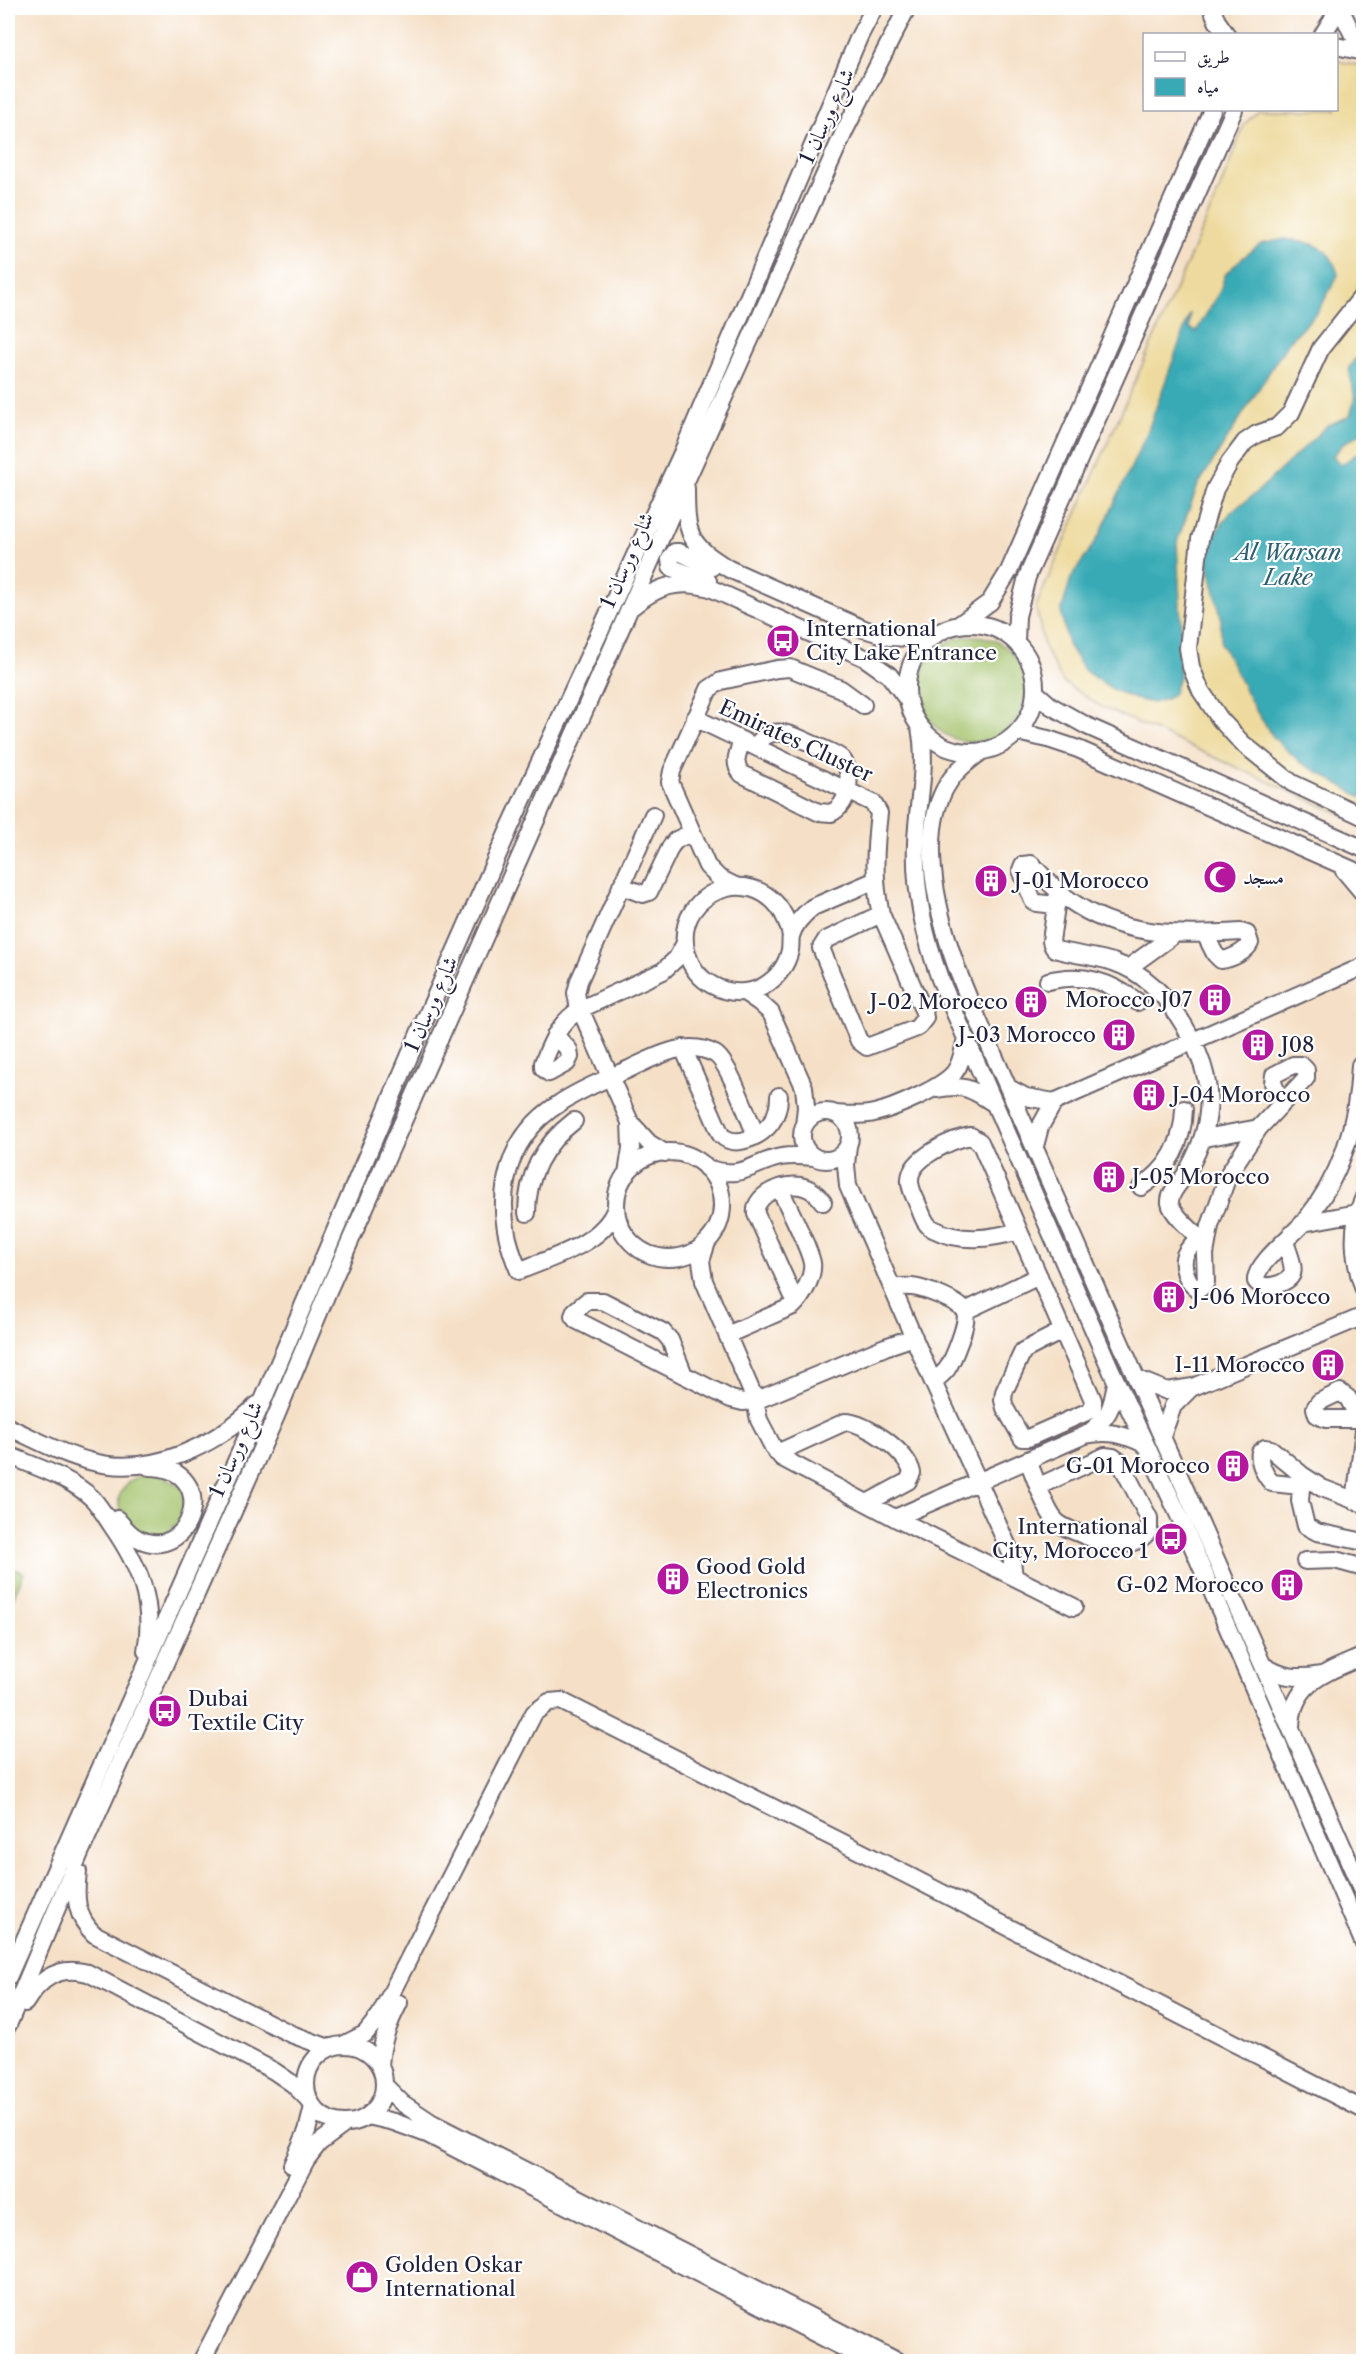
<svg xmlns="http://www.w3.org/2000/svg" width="1371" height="2369" viewBox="0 0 1371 2369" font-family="'Libre Caslon Text',Amiri,serif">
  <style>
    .green { fill: #a3c169; stroke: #627252; stroke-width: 1.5 }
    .sand { fill: #eeda9e; stroke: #887e6c; stroke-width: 1.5 }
    .water { fill: #39aab5; stroke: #2e6678; stroke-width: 1.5 }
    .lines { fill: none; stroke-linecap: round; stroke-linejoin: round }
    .minor-casing { stroke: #6c646c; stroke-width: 20 }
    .minor { stroke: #fff; stroke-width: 16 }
    .labels { text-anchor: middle; stroke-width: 4.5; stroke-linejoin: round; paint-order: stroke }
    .street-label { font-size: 21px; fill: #22223b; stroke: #fff }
    .poi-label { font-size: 21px; fill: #22223b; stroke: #fff; text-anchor: start }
    .water-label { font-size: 22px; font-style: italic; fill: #2c5f72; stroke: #fff }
  </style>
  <rect width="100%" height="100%" fill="#fff"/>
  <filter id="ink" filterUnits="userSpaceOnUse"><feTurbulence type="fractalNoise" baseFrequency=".0167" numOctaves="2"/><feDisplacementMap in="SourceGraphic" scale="12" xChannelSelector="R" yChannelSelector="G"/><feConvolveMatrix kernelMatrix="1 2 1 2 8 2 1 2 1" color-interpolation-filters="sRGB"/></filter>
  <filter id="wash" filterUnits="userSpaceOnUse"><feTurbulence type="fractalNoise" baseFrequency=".008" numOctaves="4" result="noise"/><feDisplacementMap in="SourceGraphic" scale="24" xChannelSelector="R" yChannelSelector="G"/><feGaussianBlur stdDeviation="1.35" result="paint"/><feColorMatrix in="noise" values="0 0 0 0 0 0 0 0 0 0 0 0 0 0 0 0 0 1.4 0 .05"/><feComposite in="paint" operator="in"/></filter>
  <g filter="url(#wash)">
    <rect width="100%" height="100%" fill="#f5e0c7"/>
    <path class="green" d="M920 689a53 53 0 1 1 106 0a53 53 0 1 1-106 0Z
      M 156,1471 L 184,1489 L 185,1517 L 163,1536 L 140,1534 C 134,1528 125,1520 121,1512 C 111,1489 137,1473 156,1471 Z
      M 8,1566 L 24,1573 L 9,1607 L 8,1606 Z"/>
    <path class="sand" d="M 1337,61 L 1363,66 L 1363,824 L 1100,706 L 1063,682 L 1044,647 L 1036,606 L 1221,186 L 1244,125 L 1258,110 L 1336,110 Z"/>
    <path class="water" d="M 1285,239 C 1313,243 1330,244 1338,275 L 1319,310 L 1287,344 L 1198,485 L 1177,542 L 1181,624 L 1179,676 L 1174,693 L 1166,699 L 1153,703 L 1135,699 L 1114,690 L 1085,671 L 1068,645 L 1061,612 L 1071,578 L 1099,536 L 1147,433 L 1190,313 L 1189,328 L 1196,332 L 1220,291 L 1225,275 L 1240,260 L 1261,244 Z
      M 1363,358 L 1363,432 L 1344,443 L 1333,456 L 1341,465 L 1363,449 L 1363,798 L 1300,762 L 1274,738 L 1255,709 L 1221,643 L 1221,617 L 1207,561 L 1212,537 L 1231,512 L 1256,493 L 1328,425 L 1350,416 L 1355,399 L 1349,368 L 1355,359 Z"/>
  </g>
  <g filter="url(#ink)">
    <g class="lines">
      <defs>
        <path id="minor" d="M 1212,8 L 1217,21 L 1226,34
          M 1340,8 L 1352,33 L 1364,49
          M 1323,34 L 1332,20 L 1337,8
          M 1336,46 L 1364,52
          M 1364,294 L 1321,348 L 1291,413 L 1277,427 L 1257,434 L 1245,442 L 1230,462 L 1215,489 L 1200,539 L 1188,648 L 1191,667 L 1201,691 L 1220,719 L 1242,743 L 1292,783 L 1364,817
          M 686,488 C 686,535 688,544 729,569 L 864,629 L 890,637 L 929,639
          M 708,581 L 675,569 L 671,567 L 670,559 L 675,552 L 679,552 L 712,567
          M 633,606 C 657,586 679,579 710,588 L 865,658 L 889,675 L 907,699
          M907 688a64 64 0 1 1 128 0a64 64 0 1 1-128 0Z
          M 960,624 L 990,602 L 1009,571 L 1212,110
          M 1016,642 L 1017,616 L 1027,577 L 1234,110
          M 1035,692 L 1051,706 L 1087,726 L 1364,849
          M 695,718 L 873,803 L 879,813 C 875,847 873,881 881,914 L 924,1012 L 925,1018 L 917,1028 L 867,1047 L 859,1041 L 821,948 L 826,940 L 881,914
          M 920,727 C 928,768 917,802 916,843 C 914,890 924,935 940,979 L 1111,1370 L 1182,1522 L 1364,1944
          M 1017,732 L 1048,739 L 1078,749 L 1364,875
          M 742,741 C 738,753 732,763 742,774 L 818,812 L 831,813 C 849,805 854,774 842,759 C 836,753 825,750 817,746 C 796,737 770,720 756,747
          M 982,751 C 970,760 957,769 949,782 C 911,839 945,942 969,999 L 1364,1895
          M 653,815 L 579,981 L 576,993 L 578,1004 L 630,1122 L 649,1143 L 665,1153
          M 1343,869 L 1364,894
          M 621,886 L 643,894 L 649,892 L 671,846 L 676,840 L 691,833
          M 735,886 L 719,878 L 707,866 L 670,782 L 672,771 L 709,689 L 721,681 L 777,669 L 790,668 L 841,689 L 863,705
          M 1058,892 L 1051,941 C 1052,944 1052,947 1055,949 C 1059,952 1103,958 1113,962 C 1155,976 1181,1014 1198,1053 C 1217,1097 1209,1135 1185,1175 C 1180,1183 1169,1193 1170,1203 C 1172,1215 1198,1236 1206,1244
          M 1056,905 L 1037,903 L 1033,901 L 1021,870 L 1023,865 L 1031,864 C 1043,876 1054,889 1068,899 C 1120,937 1179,936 1241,932 L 1247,934 L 1250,943 C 1246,952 1231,959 1221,960 L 1215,954 L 1205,934
          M 791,936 C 774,853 668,886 687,954 C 691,967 700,979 712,985 C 728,994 748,995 764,986 C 777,978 787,965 790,950 C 791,945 790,940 791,936 C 794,925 804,914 813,907 L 876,880
          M 1128,968 L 1175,934
          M 1048,981 C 1083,972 1110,982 1138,1002
          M 744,992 L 760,1003 L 771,1013 L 804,1087 L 806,1107 L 804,1126
          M 555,1035 L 569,1050 L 570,1057 L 567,1063 L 549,1073 L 543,1068 L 543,1063 C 552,1041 559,1022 581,1009 L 663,971 L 677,958 L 685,943
          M 683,1048 L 721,1135 C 735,1149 760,1137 771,1123 C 777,1115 779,1106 779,1096
          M 1009,1088 L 1026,1097 L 1054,1102 L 1364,966
          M 937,1089 C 963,1084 971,1088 993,1103
          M802 1136a24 24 0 1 1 48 0a24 24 0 1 1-48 0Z
          M 836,1114 C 848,1115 862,1116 874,1113 C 893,1109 941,1088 954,1073 C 962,1063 963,1050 966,1038
          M 1204,1138 L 1259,1128
          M 848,1145 L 846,1165 L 848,1186 L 933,1382 L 1011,1553 L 1014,1577
          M 1035,1146 L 1040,1127 L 1054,1102
          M616 1205a53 53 0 1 1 106 0a53 53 0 1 1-106 0Z
          M 706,1168 C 746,1180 748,1164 781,1157 C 792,1155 803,1156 814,1157
          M 627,1174 L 631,1148 L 630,1122
          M 1141,1187 C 1169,1169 1183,1142 1184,1109
          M 1364,1197 C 1350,1226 1353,1260 1364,1290
          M 616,1208 C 603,1244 552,1257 519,1271 C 492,1210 499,1141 560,1103 C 581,1089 606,1079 629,1069 C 655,1057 687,1038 715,1054 C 729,1062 748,1118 756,1135
          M 527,1213 C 527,1174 544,1144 574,1121
          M 1303,1223 L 1357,1213
          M 1019,1231 C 990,1239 961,1243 933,1229 C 924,1225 922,1213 918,1205 C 915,1197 909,1188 910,1179 C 911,1158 952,1139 971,1136 L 980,1142 L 1093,1400 L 1093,1407 L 1089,1411 L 1028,1438 L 1022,1438 L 1005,1408 L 1003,1400 L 1004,1392 L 1023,1351 L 1062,1331
          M 1199,1237 C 1195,1242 1189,1247 1186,1253 C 1180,1264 1187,1284 1198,1289 L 1201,1288 L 1206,1282 L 1205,1254 L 1210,1226 L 1229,1173 L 1259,1128 L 1306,1078 L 1306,1070 L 1301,1065 L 1293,1065 L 1274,1075 L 1273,1083 L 1282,1104
          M 1285,1241 C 1287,1250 1295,1265 1292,1274 C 1289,1283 1264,1292 1256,1281 C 1254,1265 1293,1235 1304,1222 C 1342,1176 1358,1124 1360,1065 L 1364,1061
          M 707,1242 L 701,1261 L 704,1281 L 754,1397 L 759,1420 L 773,1447 L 782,1458 L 895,1518 L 1074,1607
          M 893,1288 C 899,1287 905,1286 912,1287 C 923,1288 962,1302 965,1312 C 969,1322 953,1360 947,1369 C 943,1374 938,1378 933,1382
          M 796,1303 L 756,1214 C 753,1194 787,1181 804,1187 C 812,1189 818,1195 823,1202
          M 965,1311 L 1039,1276
          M 727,1335 L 793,1306 C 802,1298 814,1276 812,1263 C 809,1246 788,1207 780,1189
          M 684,1375 L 670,1340 L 663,1332 L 603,1301 L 587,1301 L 575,1311 L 573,1316 L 576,1320 L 731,1399 L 743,1402 L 755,1401 L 885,1347 L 914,1337
          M 1137,1379 L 1167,1391 L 1193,1387 L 1364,1316
          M 1359,1419 L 1348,1398 L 1340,1392 L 1319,1402 L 1315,1408 L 1317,1415 L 1326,1419 L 1364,1419
          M 8,1427 C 35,1439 63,1455 93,1462 C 152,1477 216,1445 257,1405
          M 1086,1435 C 1109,1417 1112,1410 1116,1382
          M 1162,1436 L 1173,1406 L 1190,1389
          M 777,1453 L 845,1422 C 866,1422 908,1452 912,1473 L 908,1481 L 867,1503
          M 8,1455 C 36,1467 70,1477 93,1499 C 100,1507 106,1517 112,1526 C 139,1565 155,1602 146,1651
          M 1028,1460 C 1034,1475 1045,1509 1055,1520 C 1060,1526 1069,1529 1076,1532 C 1096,1541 1134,1554 1149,1530 L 1149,1518 L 1120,1462 L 1113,1457 L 1105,1456 L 1039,1486
          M 1302,1475 L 1300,1501 L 1306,1526 L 1317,1532 L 1364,1542
          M 1300,1486 L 1272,1483 C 1265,1476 1258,1462 1260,1452 L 1265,1448 L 1271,1449 L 1302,1475 L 1322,1488 L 1364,1504
          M 1355,1501 L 1364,1430
          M 895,1518 L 1085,1435 C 1109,1430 1124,1434 1146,1445
          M 117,1519 C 123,1526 129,1534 137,1538 C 191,1567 223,1467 149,1467
          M 1305,1561 L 1335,1560 L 1364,1568
          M 1263,1665 C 1282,1678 1298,1679 1320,1675
          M 1291,1727 C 1292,1681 1328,1672 1364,1656
          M 78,1872 C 75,1896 75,1916 94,1934 L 291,2034 L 329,2048
          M 8,1977 L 264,1398 L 420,1031 L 510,827 L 683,451 L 859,37 L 874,8
          M 25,2003 C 40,1978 59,1965 88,1973 L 274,2071 L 293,2084 L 309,2100
          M 8,2025 L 80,1853 L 276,1416 L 328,1291 L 686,481 L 845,130 L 907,8
          M306 2084a39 39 0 1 1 78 0a39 39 0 1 1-78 0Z
          M 343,2045 L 365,2034 L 380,2015 L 534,1713 L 549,1702 L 561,1701 L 911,1877 L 1364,2110
          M 380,2067 C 381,2043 388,2024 399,2003
          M 384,2085 L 402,2103 L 432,2123 L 899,2362
          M 368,2116 L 394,2122 L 427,2134 L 871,2362
          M 292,2165 L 307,2131 L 313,2107
          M 201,2362 L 306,2160 L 319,2143 L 346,2123"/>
      </defs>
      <use href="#minor" class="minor-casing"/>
      <use href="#minor" class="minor"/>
    </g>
  </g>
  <defs>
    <symbol id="bus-disc" viewBox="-11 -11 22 22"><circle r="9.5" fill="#b5179e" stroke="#fff"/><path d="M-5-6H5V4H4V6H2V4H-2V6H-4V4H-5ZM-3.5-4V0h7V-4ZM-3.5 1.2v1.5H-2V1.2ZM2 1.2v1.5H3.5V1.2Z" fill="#fff"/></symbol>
    <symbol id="mosque-disc" viewBox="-11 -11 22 22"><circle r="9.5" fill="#b5179e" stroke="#fff"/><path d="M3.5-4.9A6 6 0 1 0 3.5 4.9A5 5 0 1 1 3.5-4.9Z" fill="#fff"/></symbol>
    <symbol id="building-disc" viewBox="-11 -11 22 22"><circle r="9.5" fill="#b5179e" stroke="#fff"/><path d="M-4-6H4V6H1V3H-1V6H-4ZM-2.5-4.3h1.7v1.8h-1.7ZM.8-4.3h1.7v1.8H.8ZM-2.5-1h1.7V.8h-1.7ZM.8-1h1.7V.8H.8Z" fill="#fff"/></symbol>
    <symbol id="shop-disc" viewBox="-11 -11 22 22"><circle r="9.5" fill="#b5179e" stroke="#fff"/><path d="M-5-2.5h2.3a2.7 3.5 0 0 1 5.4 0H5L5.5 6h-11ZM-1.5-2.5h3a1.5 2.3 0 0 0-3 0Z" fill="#fff"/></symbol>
  </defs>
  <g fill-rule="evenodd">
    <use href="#bus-disc" x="764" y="622" width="38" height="38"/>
    <use href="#mosque-disc" x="1201" y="858" width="38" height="38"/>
    <use href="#building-disc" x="972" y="862" width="38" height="38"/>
    <use href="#building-disc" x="1196" y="981" width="38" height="38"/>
    <use href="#building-disc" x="1012" y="983" width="38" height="38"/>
    <use href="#building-disc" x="1100" y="1016" width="38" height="38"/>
    <use href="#building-disc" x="1239" y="1026" width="38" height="38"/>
    <use href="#building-disc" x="1130" y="1076" width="38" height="38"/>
    <use href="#building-disc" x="1090" y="1158" width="38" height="38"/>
    <use href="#building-disc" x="1150" y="1278" width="38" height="38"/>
    <use href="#building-disc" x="1309" y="1346" width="38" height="38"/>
    <use href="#building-disc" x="1214" y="1447" width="38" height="38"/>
    <use href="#bus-disc" x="1152" y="1520" width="38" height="38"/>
    <use href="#building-disc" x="654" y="1560" width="38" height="38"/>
    <use href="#building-disc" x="1268" y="1566" width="38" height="38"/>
    <use href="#bus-disc" x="146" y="1692" width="38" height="38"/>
    <use href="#shop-disc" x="343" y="2258" width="38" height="38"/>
  </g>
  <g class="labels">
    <g class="street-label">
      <text transform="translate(827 116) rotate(-65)" y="7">شارع ورسان 1</text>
      <text transform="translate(627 560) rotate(-66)" y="7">شارع ورسان 1</text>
      <text transform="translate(796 741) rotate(25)" y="7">Emirates Cluster</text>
      <text transform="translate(431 1004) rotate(-66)" y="7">شارع ورسان 1</text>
      <text transform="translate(236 1449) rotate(-66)" y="7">شارع ورسان 1</text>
    </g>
    <g class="poi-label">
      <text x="806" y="636">International<tspan x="806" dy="24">City Lake Entrance</tspan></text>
      <text x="1243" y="884">مسجد</text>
      <text x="1014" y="888">J-01 Morocco</text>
      <text x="1192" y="1007" text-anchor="end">Morocco J07</text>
      <text x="1008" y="1009" text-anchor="end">J-02 Morocco</text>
      <text x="1096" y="1042" text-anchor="end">J-03 Morocco</text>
      <text x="1281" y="1052">J08</text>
      <text x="1172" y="1102">J-04 Morocco</text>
      <text x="1132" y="1184">J-05 Morocco</text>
      <text x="1192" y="1304">J-06 Morocco</text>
      <text x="1305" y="1372" text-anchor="end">I-11 Morocco</text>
      <text x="1210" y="1473" text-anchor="end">G-01 Morocco</text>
      <text x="1148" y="1534" text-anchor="end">International<tspan x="1148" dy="24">City, Morocco 1</tspan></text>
      <text x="696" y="1574">Good Gold<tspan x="696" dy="24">Electronics</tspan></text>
      <text x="1264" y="1592" text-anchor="end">G-02 Morocco</text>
      <text x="188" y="1706">Dubai<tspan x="188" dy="24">Textile City</tspan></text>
      <text x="385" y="2272">Golden Oskar<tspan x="385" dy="24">International</tspan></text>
    </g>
    <g class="water-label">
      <text x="1288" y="560">Al Warsan<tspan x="1288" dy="25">Lake</tspan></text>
    </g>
  </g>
  <rect width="1371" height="2369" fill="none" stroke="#fff" stroke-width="30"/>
  <rect x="1143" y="33" width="195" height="78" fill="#ffffff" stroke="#a7a7b1" stroke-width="1.5"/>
  <rect x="1155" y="52" width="30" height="9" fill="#ffffff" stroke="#a7a7b1" stroke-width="1.5"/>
  <text x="1197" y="63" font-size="18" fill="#22223b">طريق</text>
  <rect x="1155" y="78" width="30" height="18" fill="#39aab5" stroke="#a7a7b1" stroke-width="1.5"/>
  <text x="1197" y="93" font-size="18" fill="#22223b">مياه</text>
</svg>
